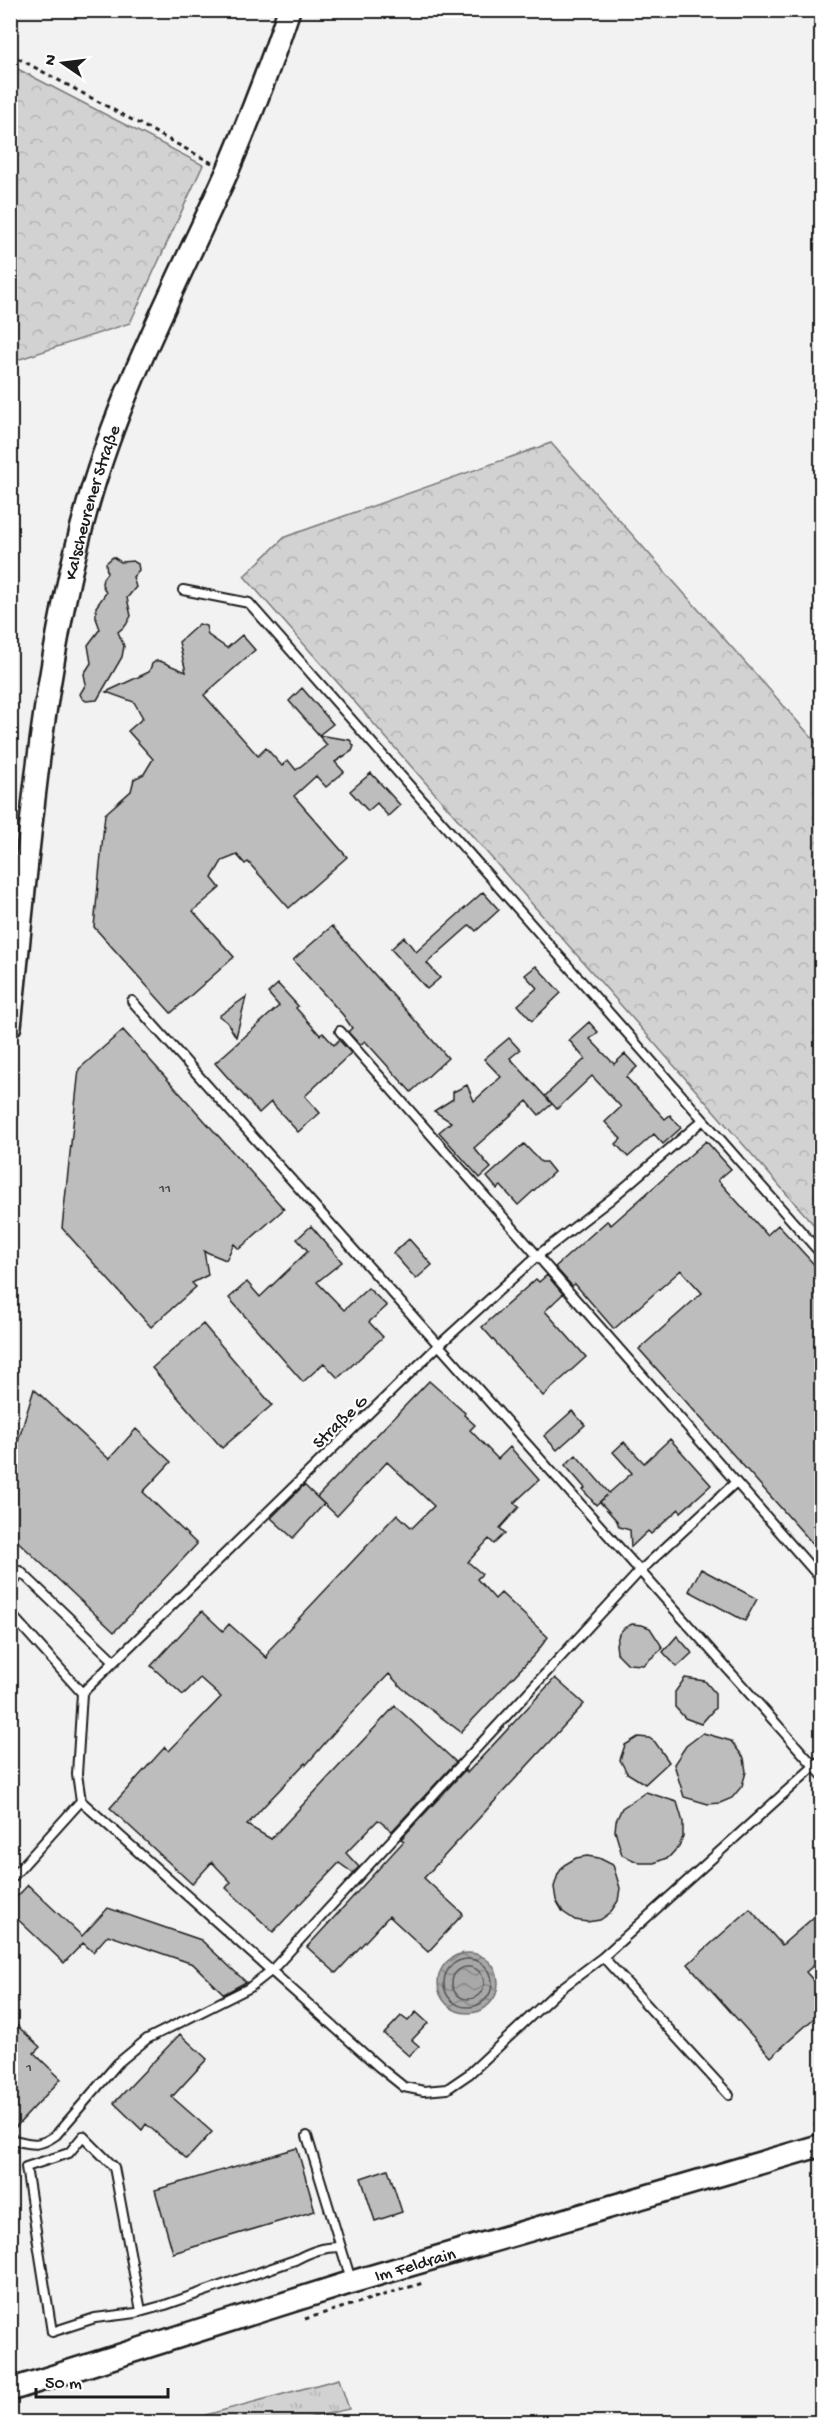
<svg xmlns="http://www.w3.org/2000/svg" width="832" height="2433" viewBox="0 0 832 2433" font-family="'Gochi Hand',sans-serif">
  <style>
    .grass { fill: url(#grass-tufts); stroke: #777; stroke-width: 1.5 }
    .forest { fill: url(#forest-crowns); stroke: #777; stroke-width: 1.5 }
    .water { fill: url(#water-waves); stroke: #707070; stroke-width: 1.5 }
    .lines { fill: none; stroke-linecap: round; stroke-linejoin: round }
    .shore { stroke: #545454; stroke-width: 1.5 }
    .building { fill: #bdbdbd; stroke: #1c1c1c; stroke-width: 1.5 }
    .lane-casing { stroke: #1c1c1c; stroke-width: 12 }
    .secondary-casing { stroke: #1c1c1c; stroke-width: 26 }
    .path { stroke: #1c1c1c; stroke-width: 3; stroke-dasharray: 4.5 4.5; stroke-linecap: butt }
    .lane { stroke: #fff; stroke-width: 8 }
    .secondary { stroke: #fff; stroke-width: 21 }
    .labels { text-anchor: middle; stroke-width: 4.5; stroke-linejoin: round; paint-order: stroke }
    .number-label { font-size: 15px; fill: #444 }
    .street-label { font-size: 18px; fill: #1c1c1c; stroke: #fff }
  </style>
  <defs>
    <pattern id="grass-tufts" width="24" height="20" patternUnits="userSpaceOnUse" patternTransform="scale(1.5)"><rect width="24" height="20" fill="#d2d2d2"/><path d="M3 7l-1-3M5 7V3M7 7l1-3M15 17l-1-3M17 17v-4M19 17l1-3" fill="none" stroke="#b4b4b4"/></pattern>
    <pattern id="forest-crowns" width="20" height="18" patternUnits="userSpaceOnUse" patternTransform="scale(1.5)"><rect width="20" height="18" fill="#d2d2d2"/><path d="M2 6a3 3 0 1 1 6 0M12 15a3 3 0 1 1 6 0" fill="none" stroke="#b4b4b4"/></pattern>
    <pattern id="water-waves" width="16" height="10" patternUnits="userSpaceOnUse" patternTransform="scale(1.5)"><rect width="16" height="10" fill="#a8a8a8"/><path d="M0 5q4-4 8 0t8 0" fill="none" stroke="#888"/></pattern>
  </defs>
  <rect width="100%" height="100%" fill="#f2f2f2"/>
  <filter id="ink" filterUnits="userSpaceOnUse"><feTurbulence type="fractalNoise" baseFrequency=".0167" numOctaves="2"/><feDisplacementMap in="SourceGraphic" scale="12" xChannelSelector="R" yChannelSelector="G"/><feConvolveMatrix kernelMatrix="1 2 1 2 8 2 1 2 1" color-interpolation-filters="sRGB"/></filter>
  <g filter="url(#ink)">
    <path class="grass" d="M 339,2379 L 349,2409 L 291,2422 L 180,2422 Z"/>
    <path class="forest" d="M 10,65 L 203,165 L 130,323 L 11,362 Z
      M 551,443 L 821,748 L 821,1233 L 244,576 L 285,537 Z"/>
    <path class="water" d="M438 1983a30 30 0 1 1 60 0a30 30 0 1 1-60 0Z"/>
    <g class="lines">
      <path class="shore" d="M444 1983a24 24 0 1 1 48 0a24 24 0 1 1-48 0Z
        M452 1983a16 16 0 1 1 32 0a16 16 0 1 1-32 0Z"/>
    </g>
    <path class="building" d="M 113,557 L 121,562 L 133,561 L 138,564 L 139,570 L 133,577 L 136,587 L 127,598 L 131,616 L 126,625 L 118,632 L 124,646 L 122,657 L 97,700 L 86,701 L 82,698 L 80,694 L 86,684 L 84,674 L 91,663 L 88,645 L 100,629 L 96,618 L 96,607 L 106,593 L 102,584 L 103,578 L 107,573 L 106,563 Z
      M 199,624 L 206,626 L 208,635 L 227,648 L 242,635 L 255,650 L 204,695 L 258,756 L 266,748 L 282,766 L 288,760 L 296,770 L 327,745 L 318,735 L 350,740 L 354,746 L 352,751 L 335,762 L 344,772 L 326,787 L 316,776 L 294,796 L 347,857 L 289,908 L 248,862 L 245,864 L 237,855 L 222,861 L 212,878 L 220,888 L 193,911 L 234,957 L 171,1013 L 94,927 L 105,814 L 131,791 L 134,779 L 144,774 L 153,759 L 128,731 L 143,718 L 134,702 L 106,692 L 149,672 L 152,664 L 156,661 L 160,661 L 186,672 L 179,642 Z
      M 302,688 L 333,724 L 319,735 L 289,701 Z
      M 371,773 L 400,805 L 388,816 L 377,803 L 368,811 L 350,791 Z
      M 483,892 L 499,910 L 476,931 L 470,925 L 427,963 L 440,978 L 427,989 L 391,949 L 404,937 L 416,952 Z
      M 332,926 L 448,1058 L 411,1092 L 365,1041 L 360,1045 L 348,1032 L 352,1028 L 343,1015 L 293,960 Z
      M 536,966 L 561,993 L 532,1021 L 518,1005 L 537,988 L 525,975 Z
      M 278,984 L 298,1006 L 296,1008 L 320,1035 L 323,1033 L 334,1045 L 339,1040 L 351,1053 L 305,1096 L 320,1113 L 298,1132 L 271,1102 L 259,1113 L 215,1063 L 279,1006 L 268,993 Z
      M 246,997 L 236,1037 L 227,1022 L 219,1016 Z
      M 589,1022 L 598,1032 L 590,1039 L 614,1064 L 625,1054 L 637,1067 L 626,1077 L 665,1119 L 670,1115 L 681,1128 L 663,1144 L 654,1134 L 628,1157 L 616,1144 L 621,1139 L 605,1122 L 621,1107 L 592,1076 L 557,1109 L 545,1096 L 585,1059 L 569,1040 Z
      M 123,1030 L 284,1209 L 239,1249 L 234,1244 L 226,1260 L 204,1251 L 208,1275 L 192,1283 L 196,1287 L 151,1327 L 62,1228 L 79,1069 Z
      M 509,1038 L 520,1050 L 510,1058 L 552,1104 L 539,1115 L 527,1101 L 474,1148 L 491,1168 L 480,1178 L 439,1132 L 451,1122 L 434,1111 L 453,1099 L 453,1092 L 467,1085 L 474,1101 L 501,1077 L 484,1059 Z
      M 706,1141 L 731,1169 L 718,1180 L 767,1235 L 778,1225 L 822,1273 L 822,1554 L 639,1349 L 702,1293 L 681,1270 L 614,1329 L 575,1284 L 572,1286 L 555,1267 L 607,1221 L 611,1225 Z
      M 524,1144 L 541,1162 L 546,1162 L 554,1172 L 518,1205 L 501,1186 L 497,1189 L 487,1177 Z
      M 311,1226 L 342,1262 L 317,1282 L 344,1310 L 368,1288 L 387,1306 L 369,1322 L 383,1337 L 338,1378 L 324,1363 L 303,1382 L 229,1298 L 247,1282 L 260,1297 L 308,1251 L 297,1239 Z
      M 409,1239 L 432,1265 L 416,1279 L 393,1253 Z
      M 547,1275 L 563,1294 L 545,1311 L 586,1357 L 543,1396 L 482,1327 L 536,1279 L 539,1282 Z
      M 203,1324 L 272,1405 L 222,1448 L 152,1368 Z
      M 429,1381 L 465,1413 L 464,1415 L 475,1425 L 470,1430 L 498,1459 L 510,1447 L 539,1480 L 514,1503 L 519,1507 L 500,1528 L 505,1533 L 494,1544 L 489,1539 L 468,1562 L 482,1574 L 477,1579 L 495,1599 L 501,1593 L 548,1637 L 536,1653 L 461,1732 L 402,1688 L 389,1674 L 343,1722 L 306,1765 L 305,1763 L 265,1805 L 247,1825 L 271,1839 L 395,1706 L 456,1762 L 392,1831 L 378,1820 L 346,1853 L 359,1867 L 353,1873 L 339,1863 L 273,1932 L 226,1888 L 231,1882 L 212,1862 L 192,1884 L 110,1808 L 165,1747 L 169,1751 L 221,1697 L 200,1678 L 183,1695 L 151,1666 L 202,1611 L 223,1631 L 229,1624 L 267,1658 L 269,1650 L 397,1514 L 412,1528 L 434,1506 L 387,1462 L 337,1516 L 317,1497 Z
      M 34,1389 L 109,1459 L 136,1429 L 171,1462 L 143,1492 L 197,1544 L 114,1632 L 10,1534 L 10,1468 Z
      M 572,1411 L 585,1425 L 557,1450 L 544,1436 Z
      M 670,1439 L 711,1485 L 681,1512 L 679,1509 L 651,1534 L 648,1531 L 631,1547 L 630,1530 L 619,1527 L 617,1521 L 600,1502 L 607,1495 L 596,1505 L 583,1490 L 585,1488 L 565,1465 L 576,1455 L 609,1493 L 632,1473 L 613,1452 L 624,1442 L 644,1463 Z
      M 304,1485 L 324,1504 L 293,1538 L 271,1518 Z
      M 701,1569 L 757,1599 L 745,1621 L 689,1591 Z
      M 632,1624 L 642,1625 L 650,1628 L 663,1648 L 643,1665 L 628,1664 L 617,1653 L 616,1644 L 619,1634 L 624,1628 Z
      M 677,1636 L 692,1653 L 677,1667 L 663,1652 Z
      M 555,1678 L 584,1704 L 424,1878 L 463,1914 L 428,1952 L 389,1916 L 336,1973 L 307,1947 L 404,1841 L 401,1839 L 465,1770 L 467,1773 Z
      M 685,1678 L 705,1681 L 715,1693 L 715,1708 L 701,1724 L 685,1718 L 675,1707 L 675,1692 Z
      M 703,1733 L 731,1741 L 744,1758 L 746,1772 L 742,1786 L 732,1798 L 720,1803 L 708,1804 L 684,1797 L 674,1764 L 686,1746 Z
      M 638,1737 L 649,1738 L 655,1742 L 669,1762 L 645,1784 L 627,1773 L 620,1760 L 625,1745 Z
      M 646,1792 L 677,1802 L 683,1822 L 683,1837 L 679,1846 L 669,1857 L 654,1863 L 640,1863 L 622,1855 L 615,1831 L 616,1821 L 622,1808 Z
      M 587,1856 L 599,1858 L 613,1865 L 620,1888 L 618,1901 L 610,1913 L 600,1920 L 587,1922 L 575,1920 L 563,1912 L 556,1900 L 554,1887 L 558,1874 L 564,1865 L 576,1858 Z
      M 28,1885 L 82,1936 L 108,1908 L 201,1940 L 246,1982 L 224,1994 L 193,1964 L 108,1935 L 93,1952 L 83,1943 L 64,1963 L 10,1912 L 10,1904 Z
      M 750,1909 L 782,1945 L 822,1910 L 822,1958 L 806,1972 L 822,1990 L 822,2011 L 771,2057 L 688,1964 Z
      M 416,2012 L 428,2023 L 412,2040 L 419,2046 L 409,2056 L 384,2034 L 401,2016 L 408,2021 Z
      M 10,2019 L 40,2047 L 34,2053 L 61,2079 L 10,2133 Z
      M 180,2034 L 207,2059 L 172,2097 L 212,2132 L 187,2159 L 146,2124 L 142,2130 L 114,2103 Z
      M 297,2148 L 315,2211 L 173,2253 L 155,2190 Z
      M 388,2169 L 402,2212 L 375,2221 L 361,2178 Z"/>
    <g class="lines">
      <defs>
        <path id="lane" d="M 183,590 L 249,603 L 822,1255
          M 132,1001 L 822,1775
          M 340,1031 L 822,1580
          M 703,1120 L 611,1199 L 537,1256 L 438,1346 L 82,1693 L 77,1774 L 81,1801 L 379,2067 L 404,2087 L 424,2091 L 447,2089 L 469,2074 L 559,1990 L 603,1957 L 822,1759
          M 10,1590 L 20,1571 L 113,1660
          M 10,1613 L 82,1693
          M 10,1880 L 81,1801
          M 603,1957 L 729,2095
          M 307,2136 L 351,2280
          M 10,2139 C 31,2144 38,2148 56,2135 L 118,2063 L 147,2039 L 249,1988 L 272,1970 L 639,1572 L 736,1482
          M 141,2311 L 114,2167 L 83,2136 L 69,2153 L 26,2167 L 52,2332 L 95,2318 L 136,2313 L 165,2305 L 295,2260 C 310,2252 323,2247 340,2247"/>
        <g id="secondary">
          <path id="s1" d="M 10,1026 C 29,851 40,674 88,504 C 121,387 179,280 228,170 C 250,118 271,64 289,10"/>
          <path id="s2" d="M 10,2390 L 352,2282 L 822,2145"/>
        </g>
      </defs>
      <use href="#lane" class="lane-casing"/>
      <use href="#secondary" class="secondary-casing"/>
      <path class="path" d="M 10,54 L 212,163
        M 814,2125 L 822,2123
        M 305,2319 L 423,2283"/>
      <use href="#lane" class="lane"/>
      <use href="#secondary" class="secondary"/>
    </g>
  </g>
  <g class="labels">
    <g class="number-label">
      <text x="165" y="1192">11</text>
      <text x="29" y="2071">1</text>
    </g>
    <g class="street-label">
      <text dy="6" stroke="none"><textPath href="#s1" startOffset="531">Kalscheurener Straße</textPath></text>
      <text transform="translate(339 1421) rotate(-44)" y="6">Straße G</text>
      <text dy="6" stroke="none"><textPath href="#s2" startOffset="424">Im Feldrain</textPath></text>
    </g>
  </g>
  <rect width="832" height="2433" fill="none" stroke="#fff" stroke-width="36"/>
  <rect x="18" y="18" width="796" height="2397" fill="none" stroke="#1c1c1c" stroke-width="2" filter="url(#ink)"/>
  <g transform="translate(63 63) rotate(284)" stroke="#ffffff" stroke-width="4.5" paint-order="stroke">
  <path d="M0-4.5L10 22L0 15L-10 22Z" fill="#1c1c1c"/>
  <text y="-9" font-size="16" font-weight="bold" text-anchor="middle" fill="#1c1c1c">N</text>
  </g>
  <path d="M36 2388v9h132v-9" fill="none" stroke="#1c1c1c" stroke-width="3"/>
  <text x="45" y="2388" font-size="18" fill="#1c1c1c" stroke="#ffffff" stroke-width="4.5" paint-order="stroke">50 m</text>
</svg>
